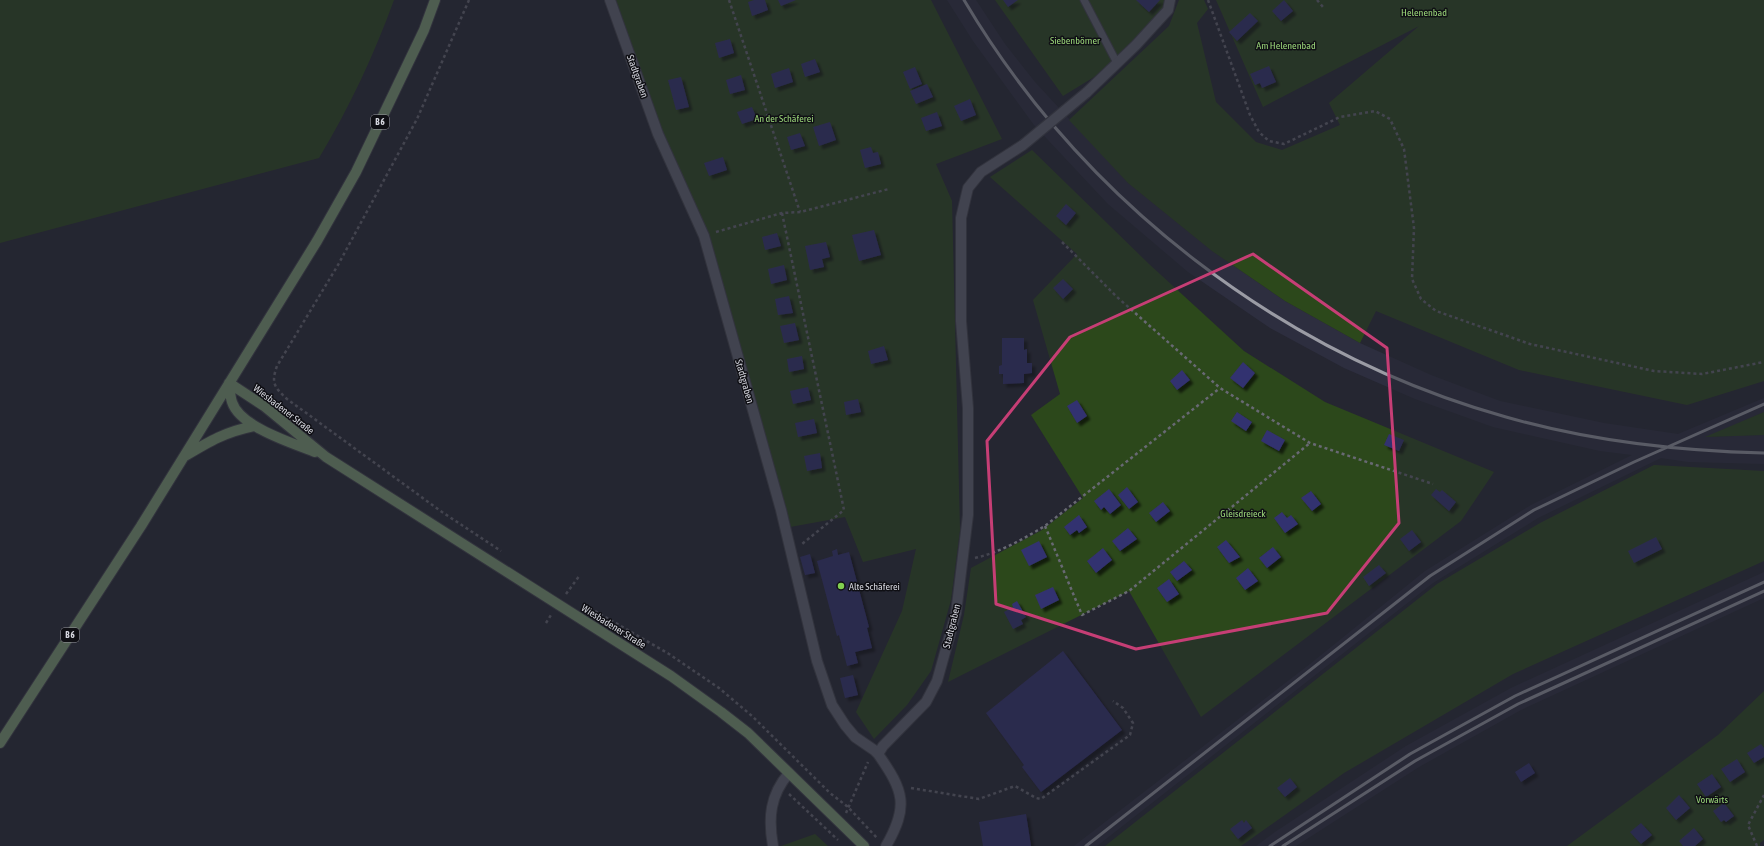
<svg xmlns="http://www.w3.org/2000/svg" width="1764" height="846" viewBox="0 0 1764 846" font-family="'Asap Condensed',sans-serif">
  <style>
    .built { fill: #2d2e3f }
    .green { fill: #2c481b }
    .building { fill: #333070; filter: url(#shadow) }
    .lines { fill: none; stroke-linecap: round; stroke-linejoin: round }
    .lane-casing { stroke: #42434c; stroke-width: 9 }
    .street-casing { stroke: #42434c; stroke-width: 12 }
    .primary-casing { stroke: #42434c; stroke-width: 12 }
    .path { stroke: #686973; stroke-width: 2.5; stroke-dasharray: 3 3; stroke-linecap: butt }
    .lane { stroke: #646673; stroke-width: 7 }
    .street { stroke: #646673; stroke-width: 10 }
    .primary { stroke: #809f75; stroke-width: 10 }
    .rail { stroke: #9a9ba4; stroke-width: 3 }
    .street-bridge-casing { stroke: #42434c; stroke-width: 12; stroke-linecap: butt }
    .street-bridge { stroke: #646673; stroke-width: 10 }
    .marked { fill: none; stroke: #c63e75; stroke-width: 3; stroke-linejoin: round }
    .poi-dot { fill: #81d050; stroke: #0f0f14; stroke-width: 1.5 }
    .labels { text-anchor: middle; stroke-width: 3; stroke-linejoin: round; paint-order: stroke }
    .shield { fill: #0f0f14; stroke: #9a9aa1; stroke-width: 1 }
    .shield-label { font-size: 9px; font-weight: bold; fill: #d5d6de }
    .park-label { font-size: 10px; fill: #99d478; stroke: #0f0f14 }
    .street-label { font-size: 10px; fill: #d5d6de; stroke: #0f0f14 }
    .poi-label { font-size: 10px; fill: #d5d6de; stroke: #0f0f14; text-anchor: start }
  </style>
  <defs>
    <filter id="shadow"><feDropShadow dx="3.5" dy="3.5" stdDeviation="1" flood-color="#0009"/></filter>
  </defs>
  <rect width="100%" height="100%" fill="#252631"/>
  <path class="built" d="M 947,0 L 976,0 L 1005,44 L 1035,82 L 1128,183 L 1212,251 L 1285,301 L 1360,343 L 1431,375 L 1500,401 L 1604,423 L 1678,434 L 1764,398 L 1764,412 L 1706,437 L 1764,435 L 1764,464 L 1688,462 L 1661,458 L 1538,518 L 1433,583 L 1097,846 L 1074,846 L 1310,664 L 1425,571 L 1531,505 L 1632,455 L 1600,451 L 1493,427 L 1415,399 L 1344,368 L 1270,328 L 1188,272 L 1108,204 L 1034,125 L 973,41 Z
    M 1764,572 L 1764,598 L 1521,710 L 1419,767 L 1296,846 L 1256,846 L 1275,832 L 1406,746 L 1511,688 Z"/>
  <path class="green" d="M 0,0 L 394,0 C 374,55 349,108 319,158 L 0,243 Z
    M 616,0 L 931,0 L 1002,139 L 936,164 L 952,201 L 960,530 L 951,600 L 931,671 L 907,705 L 874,739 L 856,712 L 902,611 L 916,549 L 863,562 L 845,517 L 790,527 L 709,238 L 661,131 Z
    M 995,0 L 1170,0 L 1168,9 L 1117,63 L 1063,96 Z
    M 1179,0 L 1204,0 L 1208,9 L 1197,23 L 1216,102 L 1256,142 L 1282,150 L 1340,125 L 1329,103 L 1419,26 L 1263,107 L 1216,0 L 1764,0 L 1764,381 L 1687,405 L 1519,370 L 1376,311 L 1360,343 L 1285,301 L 1212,251 L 1128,183 L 1069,120 L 1169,26 Z
    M 1032,150 L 1149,264 L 1244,351 L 1325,402 L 1494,472 L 1461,521 L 1201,717 L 1129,591 L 948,682 L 964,615 L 971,568 L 1042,530 L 1083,498 L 1031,415 L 1060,394 L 1033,300 L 1077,254 L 990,177 Z
    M 1764,412 L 1764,435 L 1705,437 Z
    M 1654,465 L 1764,471 L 1764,561 L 1513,674 L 1344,773 L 1241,846 L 1105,846 L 1437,584 L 1540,523 Z
    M 1764,691 L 1764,840 L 1760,843 L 1760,846 L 1567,846 L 1718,735 Z
    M 815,834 L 828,846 L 781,846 Z"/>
  <path class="building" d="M 754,0 L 765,0 L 768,10 L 752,16 L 748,2 Z
    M 778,0 L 796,0 L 781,6 Z
    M 1003,0 L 1018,0 L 1008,7 Z
    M 1136,0 L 1160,0 L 1149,12 Z
    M 1284,0 L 1293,11 L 1281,21 L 1272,11 Z
    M 1250,13 L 1258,21 L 1237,41 L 1229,32 Z
    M 730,39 L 734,53 L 719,58 L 715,43 Z
    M 815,59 L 820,72 L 805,77 L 801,64 Z
    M 1269,66 L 1276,82 L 1262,88 L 1260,83 L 1255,85 L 1250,74 Z
    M 915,67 L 922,84 L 910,89 L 903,72 Z
    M 789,68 L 793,82 L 775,88 L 771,74 Z
    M 741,75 L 745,90 L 730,94 L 726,80 Z
    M 681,77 L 689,107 L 676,110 L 668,80 Z
    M 927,84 L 933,97 L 916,104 L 910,91 Z
    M 970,99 L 976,115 L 961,121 L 954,106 Z
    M 752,107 L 757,119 L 742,124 L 737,112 Z
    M 937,112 L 942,126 L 926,131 L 921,118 Z
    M 830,122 L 836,140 L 819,146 L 813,127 Z
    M 800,133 L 805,146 L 791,150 L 787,137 Z
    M 871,147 L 873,153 L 878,152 L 881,164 L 865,168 L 860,150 Z
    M 723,157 L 727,170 L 709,176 L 704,163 Z
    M 1066,204 L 1076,213 L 1066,225 L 1056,216 Z
    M 874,230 L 881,255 L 859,261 L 852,235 Z
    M 777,233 L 781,246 L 765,250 L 762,237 Z
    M 826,242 L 830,257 L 822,259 L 824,267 L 810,270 L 805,246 Z
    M 784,265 L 787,280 L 771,284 L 768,269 Z
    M 1063,279 L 1073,289 L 1063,299 L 1053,288 Z
    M 789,296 L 793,313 L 778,315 L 775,299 Z
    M 795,323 L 799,340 L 784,343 L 780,326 Z
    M 1002,338 L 1024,338 L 1024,350 L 1027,349 L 1027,363 L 1032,363 L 1032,373 L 1024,374 L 1024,383 L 1003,384 L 1003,374 L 999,374 L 999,366 L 1002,365 Z
    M 884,346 L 888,360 L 871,364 L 868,351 Z
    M 802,356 L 804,369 L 789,372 L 787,359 Z
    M 1243,362 L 1255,373 L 1243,388 L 1230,378 Z
    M 1182,370 L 1190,380 L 1177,390 L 1170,381 Z
    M 808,387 L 811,400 L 793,404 L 790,391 Z
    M 858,399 L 861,412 L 846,415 L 844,402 Z
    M 1077,400 L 1087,416 L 1077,423 L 1067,406 Z
    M 1237,412 L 1252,422 L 1246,431 L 1231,421 Z
    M 814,419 L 817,433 L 798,437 L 795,423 Z
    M 1267,430 L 1285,440 L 1279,451 L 1261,441 Z
    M 1389,434 L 1404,440 L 1399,451 L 1384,445 Z
    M 820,453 L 822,468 L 807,471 L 804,456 Z
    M 1127,487 L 1138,502 L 1129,509 L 1118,495 Z
    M 1109,489 L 1121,505 L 1110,514 L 1104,507 L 1101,510 L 1094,501 Z
    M 1436,489 L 1440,492 L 1442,490 L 1456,502 L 1449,511 L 1431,495 Z
    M 1311,491 L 1321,504 L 1312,511 L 1301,498 Z
    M 1163,502 L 1170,511 L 1156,522 L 1149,513 Z
    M 1282,512 L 1287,518 L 1291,515 L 1298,524 L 1285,533 L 1274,518 Z
    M 1079,515 L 1087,527 L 1079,533 L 1077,530 L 1070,535 L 1064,527 Z
    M 1128,528 L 1137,539 L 1120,551 L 1112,541 Z
    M 1412,530 L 1421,542 L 1409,551 L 1400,539 Z
    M 1656,537 L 1662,549 L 1634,563 L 1628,551 Z
    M 1226,540 L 1240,557 L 1229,563 L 1217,547 Z
    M 1039,541 L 1047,557 L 1029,566 L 1021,550 Z
    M 1273,547 L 1281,557 L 1267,568 L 1259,558 Z
    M 1103,548 L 1112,560 L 1096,573 L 1087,561 Z
    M 837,549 L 838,555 L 849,552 L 869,627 L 867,628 L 872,648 L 855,652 L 858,663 L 847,666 L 839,635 L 837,636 L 817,561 L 833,556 L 832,551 Z
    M 810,554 L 815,573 L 805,575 L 800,557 Z
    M 1184,561 L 1192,570 L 1177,581 L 1170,572 Z
    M 1379,565 L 1386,573 L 1369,586 L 1363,577 Z
    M 1248,568 L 1258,581 L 1245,590 L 1236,578 Z
    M 1169,579 L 1179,594 L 1167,602 L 1157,588 Z
    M 1053,587 L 1059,600 L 1041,609 L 1035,595 Z
    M 1017,601 L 1026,617 L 1021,620 L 1023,624 L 1013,629 L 1004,612 L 1013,607 L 1012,604 Z
    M 1063,651 L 1122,730 L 1041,792 L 1022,767 L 1024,765 L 986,713 Z
    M 853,675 L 858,695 L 845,698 L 840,678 Z
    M 1761,744 L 1764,748 L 1764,757 L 1754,763 L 1747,753 Z
    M 1737,759 L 1745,772 L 1730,782 L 1721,769 Z
    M 1529,763 L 1535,773 L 1521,782 L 1515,772 Z
    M 1712,774 L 1721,787 L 1706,797 L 1697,784 Z
    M 1290,778 L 1297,787 L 1285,797 L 1277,788 Z
    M 1679,795 L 1690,808 L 1676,820 L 1666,808 Z
    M 1724,803 L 1734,816 L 1726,822 L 1724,820 L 1721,822 L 1713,811 Z
    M 1026,814 L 1031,846 L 983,846 L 979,822 Z
    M 1242,820 L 1244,823 L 1246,820 L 1252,828 L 1238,839 L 1230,829 Z
    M 1641,823 L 1652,835 L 1641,844 L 1630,832 Z
    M 1694,828 L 1703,839 L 1695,846 L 1683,846 L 1679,841 Z"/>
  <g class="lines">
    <defs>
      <path id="lane" d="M 1084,0 L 1117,63"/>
      <path id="street" d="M 610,0 L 658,134 L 704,236 L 781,510 L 817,661 L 832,705 L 845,725 L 855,737 L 874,750 L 878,754
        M 1086,93 L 1136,45 L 1168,10 L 1170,0
        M 773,846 C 768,818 770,795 789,773
        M 886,846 C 909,806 904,791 878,754 L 883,746 L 926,702 L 937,681 L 956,613 L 968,515 L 968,408 L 961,321 L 961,218 L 968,188 L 981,172 L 1023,145"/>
      <path id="primary" d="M 229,383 L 264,406 L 326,457 L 671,676 L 721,712 L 748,733 L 864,846
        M 229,383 C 230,389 230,396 232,402 C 240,427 292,443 315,452
        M 185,456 C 210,441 225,432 254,426
        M 0,743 L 141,526 L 317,241 L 356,172 L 424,30 L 435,0"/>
    </defs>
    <use href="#lane" class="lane-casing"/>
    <use href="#street" class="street-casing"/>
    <use href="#primary" class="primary-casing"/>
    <path class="path" d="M 469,0 L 417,119 L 338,265 L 277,366 C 271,383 274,387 287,399 L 442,512 L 501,551
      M 729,0 L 800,212
      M 1208,0 L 1250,115 L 1259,132 L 1269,141 L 1284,144 L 1340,117 L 1375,111 L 1390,119 L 1404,149 L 1414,228 L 1412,279 L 1421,299 L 1436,311 L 1530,344 L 1654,371 L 1702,374 L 1764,362
      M 1317,0 L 1323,7
      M 782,213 L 844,510 L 802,544
      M 716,232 L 782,213 L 800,212 L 889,189
      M 1062,242 L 1117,297 L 1220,388 L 1310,443 L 1433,484
      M 1045,526 L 1082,615 L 1129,591 L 1310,443
      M 975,558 C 1001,552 1023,539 1045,526 L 1220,388
      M 566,594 L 580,575
      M 595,611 L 669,654 L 719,688 L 752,716 L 830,793 L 848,807 L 877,838
      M 546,623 L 551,615
      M 911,788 L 979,799 L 1015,786 L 1036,798 L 1041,799 L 1130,735 L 1133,723 L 1123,708 L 1113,701
      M 789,794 L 838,840
      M 846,813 L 868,762
      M 1757,846 L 1748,825 L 1764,795"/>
    <use href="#lane" class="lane"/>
    <use href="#street" class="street"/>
    <use href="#primary" class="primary"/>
    <path class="rail" d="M 964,0 C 1083,201 1281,354 1506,417 C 1590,441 1677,451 1764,453
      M 1086,846 L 1430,576 L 1534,510 L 1634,462 L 1764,404
      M 1270,846 L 1410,754 L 1515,696 L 1764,582
      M 1283,846 L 1415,761 L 1518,704 L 1764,591"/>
    <defs>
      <path id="street-bridge" d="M 1023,145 L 1086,93"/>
    </defs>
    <use href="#street-bridge" class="street-bridge-casing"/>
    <use href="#street-bridge" class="street-bridge"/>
  </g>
  <path d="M0 0H1764V846H0ZM 1253,254 L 1387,348 L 1399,523 L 1327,613 L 1136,649 L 996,604 L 987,441 L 1070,337 Z" fill="#252631" fill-opacity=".55" fill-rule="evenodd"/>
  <path class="marked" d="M 1253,254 L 1387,348 L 1399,523 L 1327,613 L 1136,649 L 996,604 L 987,441 L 1070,337 Z"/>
  <circle class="poi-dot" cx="841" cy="586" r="4"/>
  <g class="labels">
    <g class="shield">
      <rect x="371" y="115" width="18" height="14" rx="3"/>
      <rect x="61" y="628" width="18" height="14" rx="3"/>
    </g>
    <g class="shield-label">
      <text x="380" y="125">B 6</text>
      <text x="70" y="638">B 6</text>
    </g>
    <g class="park-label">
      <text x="1424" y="16">Helenenbad</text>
      <text x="1075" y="44">Siebenbörner</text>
      <text x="1286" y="49">Am Helenenbad</text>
      <text x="784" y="122">An der Schäferei</text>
      <text x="1243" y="517">Gleisdreieck</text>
      <text x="1712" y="803">Vorwärts</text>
    </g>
    <g class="street-label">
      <text transform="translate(638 76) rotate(70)" y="4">Stadtgraben</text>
      <text transform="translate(745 381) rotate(74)" y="4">Stadtgraben</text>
      <text transform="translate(284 409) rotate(38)" y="4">Wiesbadener Straße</text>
      <text transform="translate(614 626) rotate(32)" y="4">Wiesbadener Straße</text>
      <text transform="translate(951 626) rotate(-76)" y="4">Stadtgraben</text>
    </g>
    <g class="poi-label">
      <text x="849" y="590">Alte Schäferei</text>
    </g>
  </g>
</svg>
